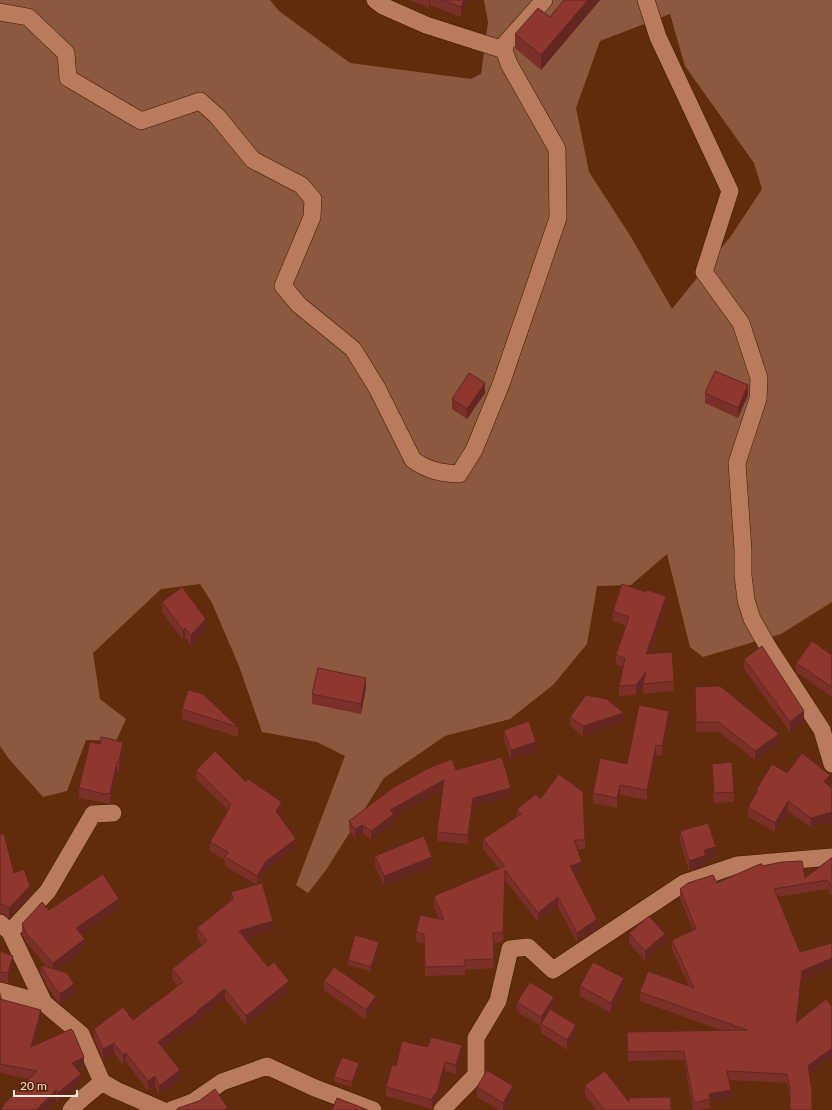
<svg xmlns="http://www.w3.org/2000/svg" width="832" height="1110" viewBox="0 0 832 1110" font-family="Lato,sans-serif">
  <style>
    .green { fill: #8d593e; fill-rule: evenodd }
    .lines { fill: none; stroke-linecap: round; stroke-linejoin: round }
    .street-casing { stroke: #3e1700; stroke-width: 18 }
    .street { stroke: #b87b5c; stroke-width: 17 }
    .wall { fill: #7a2f28 }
    .shaded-wall { fill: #632621 }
    .building { fill: #8e372f; stroke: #632621 }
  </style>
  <rect width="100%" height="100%" fill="#612c0b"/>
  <path class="green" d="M 0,0 L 270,0 L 279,11 L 350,63 L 471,79 L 481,74 L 488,22 L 484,0 L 832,0 L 832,602 L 781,634 L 703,657 L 690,647 L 667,554 L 631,585 L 597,586 L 587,644 L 553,685 L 510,719 L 445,736 L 384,778 L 326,870 L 308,893 L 296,885 L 345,756 L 317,742 L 262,732 L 239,666 L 212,603 L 200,584 L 161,589 L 93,653 L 100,699 L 126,719 L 116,741 L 86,740 L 67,791 L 43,797 L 9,759 L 0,746 ZM 670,14 L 685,66 L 754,163 L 762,189 L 731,236 L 672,309 L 631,237 L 589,172 L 576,108 L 600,41 Z"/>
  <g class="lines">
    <defs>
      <path id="street" d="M 375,0 L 383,6 L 426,25 L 504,50
        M 646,0 L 658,37 L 730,191 L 704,272 L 741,323 L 759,378 L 758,399 L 737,463 L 743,550 L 743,575 L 746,600 L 752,619 L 768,647 L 822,730 L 832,764
        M 0,12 L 28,17 L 66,53 L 68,78 L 141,121 L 200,101 L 217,116 L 253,160 L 301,185 L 313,199 L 312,217 L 283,286 L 299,305 L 353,349 L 377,388 L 413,460 C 429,471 441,473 459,474 L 474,450 L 501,384 L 558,218 L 557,149 L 509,64 L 504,50 L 506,43 L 544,0
        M 0,923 L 10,932 L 44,1003 L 81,1034 L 102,1082 L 116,1090 L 162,1110
        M 10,932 L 48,891 L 93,814 L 113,813
        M 0,991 L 44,1003
        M 71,1110 L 76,1104 L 102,1082
        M 171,1110 L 193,1102 L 222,1082 L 267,1066 L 315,1088 L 373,1110
        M 442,1110 L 476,1075 L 476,1038 L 498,1001 L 510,949 L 528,947 L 553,970 L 684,883 L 737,865 L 832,857"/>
    </defs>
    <use href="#street" class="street-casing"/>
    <use href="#street" class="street"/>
  </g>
  <path class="wall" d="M 409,0 L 468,0 L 461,17 L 430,5 L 429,8 Z
    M 564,0 L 600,0 L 541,70 L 515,48 L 515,34 L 550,17 Z
    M 485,393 L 467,419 L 452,409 L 452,399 Z
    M 705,393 L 748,395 L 738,418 L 705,403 Z
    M 162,602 L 206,629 L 191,645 L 185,638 L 183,640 L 162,612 Z
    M 666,606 L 650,654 L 674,681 L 674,691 L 643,694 L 643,685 L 636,695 L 619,696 L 619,686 L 623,667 L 616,665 L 616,655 L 626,626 L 613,621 L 613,611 Z
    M 832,655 L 832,697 L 796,672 L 796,663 Z
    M 744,659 L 804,721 L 790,732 L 744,669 Z
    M 366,688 L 361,714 L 312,704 L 312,694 Z
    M 695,697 L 779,744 L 755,760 L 719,732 L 696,732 Z
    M 182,709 L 238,727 L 238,737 L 182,719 Z
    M 570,717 L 624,723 L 583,736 L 570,726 Z
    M 669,721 L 662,756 L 656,755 L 647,800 L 620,795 L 617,808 L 593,803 L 593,793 L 627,764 Z
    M 504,730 L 536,752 L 511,760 L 504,739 Z
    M 123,752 L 119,772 L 117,772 L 110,803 L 105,803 L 79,798 L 79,788 Z
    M 712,764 L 734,792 L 734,802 L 714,803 L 712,774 Z
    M 196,770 L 246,782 L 282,812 L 279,816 L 296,849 L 266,870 L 257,885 L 273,931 L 246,939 L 268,967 L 289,991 L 246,1026 L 225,999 L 198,1021 L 198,1022 L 163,1048 L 180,1080 L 159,1096 L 155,1086 L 148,1091 L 126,1062 L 123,1065 L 114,1053 L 103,1059 L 94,1038 L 94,1029 L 133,1020 L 178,986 L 172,979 L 172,969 L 202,945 L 197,938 L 197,928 L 231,900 L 231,892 L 257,885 L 225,866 L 225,860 L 210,851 L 210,842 L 228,812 L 228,810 L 196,779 Z
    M 456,770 L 511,797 L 473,807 L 468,844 L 437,841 L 437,832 L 443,790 L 394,817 L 394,823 L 371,840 L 363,834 L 355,838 L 349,830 L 349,821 Z
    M 787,773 L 830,785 L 811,828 L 788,811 L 775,832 L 748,817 L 748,807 L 756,793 L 756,790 Z
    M 540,799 L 585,840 L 585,849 L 577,849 L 582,871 L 574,874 L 597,929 L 577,942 L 558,907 L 538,922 L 505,880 L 503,942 L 493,943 L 494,968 L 465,970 L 465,975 L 425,976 L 424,943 L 416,942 L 416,932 L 439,920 L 434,906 L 434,896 L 499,869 L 483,849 L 483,839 L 517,817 L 517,809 Z
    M 680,831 L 716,857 L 706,860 L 706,865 L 689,871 L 680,841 Z
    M 0,835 L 14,873 L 30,896 L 9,918 L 2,913 L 0,913 Z
    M 375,856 L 432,867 L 384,886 L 375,866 Z
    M 832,858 L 832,896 L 827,889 L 777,897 L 800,952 L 832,943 L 832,967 L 802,980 L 797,1023 L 832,1007 L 832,1056 L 809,1074 L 790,1098 L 787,1083 L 729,1080 L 731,1098 L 710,1103 L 710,1108 L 701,1110 L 693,1110 L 684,1060 L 628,1061 L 627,1032 L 723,1031 L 640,1001 L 640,992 L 689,986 L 672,949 L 672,940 L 693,930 L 680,898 L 680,889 L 717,883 L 762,866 L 805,878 Z
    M 119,909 L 81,934 L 85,949 L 57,970 L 74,994 L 60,1004 L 57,1001 L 46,984 L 41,974 L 41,965 L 47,967 L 26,942 L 22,934 L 22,924 Z
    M 629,933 L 665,944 L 645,961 L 629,943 Z
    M 379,947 L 371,972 L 348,965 L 348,960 Z
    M 0,951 L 13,965 L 8,983 L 0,982 Z
    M 324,981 L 376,1006 L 366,1020 L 324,990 Z
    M 580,986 L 624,988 L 611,1013 L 580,996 Z
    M 0,992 L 2,999 L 41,1019 L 34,1046 L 84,1067 L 78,1070 L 81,1083 L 58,1102 L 56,1099 L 45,1110 L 0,1110 L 29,1079 L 0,1073 Z
    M 517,1002 L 554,1006 L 552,1010 L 576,1035 L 567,1050 L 541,1033 L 541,1026 L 517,1012 Z
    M 462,1054 L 456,1074 L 445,1071 L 437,1101 L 432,1107 L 432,1109 L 386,1096 L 386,1087 L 396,1066 Z
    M 359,1068 L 352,1087 L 334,1082 L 334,1077 Z
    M 585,1085 L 629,1102 L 671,1110 L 596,1110 L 585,1095 Z
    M 477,1087 L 513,1096 L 505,1110 L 499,1110 L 477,1097 Z"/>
  <path class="shaded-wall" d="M 429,0 L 430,0 L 430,5 L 429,8 Z
    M 464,0 L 468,0 L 461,17 L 461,7 Z
    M 588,0 L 600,0 L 541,70 L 541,55 Z
    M 485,383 L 485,393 L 467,419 L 467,409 Z
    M 748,385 L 748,395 L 738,418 L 738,408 Z
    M 666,596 L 666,606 L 646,664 L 646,654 Z
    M 206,619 L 206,629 L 191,645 L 191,635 Z
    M 185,628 L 185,638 L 183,640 L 183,630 Z
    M 646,672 L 643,685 L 636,695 L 636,685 Z
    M 366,678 L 366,688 L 361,714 L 361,704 Z
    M 669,711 L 669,721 L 662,756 L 662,746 Z
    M 804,711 L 804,721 L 790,732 L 790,722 Z
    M 624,713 L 624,723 L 583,736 L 583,726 Z
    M 779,734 L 779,744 L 755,760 L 755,751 Z
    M 123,742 L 123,752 L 119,772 L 119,762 Z
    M 536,742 L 536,752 L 511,760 L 511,750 Z
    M 656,745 L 656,755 L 647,800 L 647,790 Z
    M 117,762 L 117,772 L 110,803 L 110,793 Z
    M 830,775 L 830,785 L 824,792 L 824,782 Z
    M 444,780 L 444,789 L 394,817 L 394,823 L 371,840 L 371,831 L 390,810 Z
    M 620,785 L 620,795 L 617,808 L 617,798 Z
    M 511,788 L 511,797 L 473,807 L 468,844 L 468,835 L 473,798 Z
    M 788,801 L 788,811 L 775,832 L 775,823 Z
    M 282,802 L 282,812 L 276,820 L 276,811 Z
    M 832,812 L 832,821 L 811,828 L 811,818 Z
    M 363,825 L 363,834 L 355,838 L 355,829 Z
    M 296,839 L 296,849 L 266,870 L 257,885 L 257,876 L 266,861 Z
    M 716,847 L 716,857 L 706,860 L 706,865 L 689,871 L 689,861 L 704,850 Z
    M 432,857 L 432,867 L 384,886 L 384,876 Z
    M 582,862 L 582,871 L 570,876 L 570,866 Z
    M 30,886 L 30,896 L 9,918 L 9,908 Z
    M 558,897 L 558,907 L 538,922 L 538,913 Z
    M 119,899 L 119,909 L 76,938 L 76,928 Z
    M 597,919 L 597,929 L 577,942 L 577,933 Z
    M 273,921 L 273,931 L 239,941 L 239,931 Z
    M 665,934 L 665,944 L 645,961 L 645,951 Z
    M 85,939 L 85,949 L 53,973 L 53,963 Z
    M 379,942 L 379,947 L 371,972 L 371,967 Z
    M 13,956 L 13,965 L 8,983 L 8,973 Z
    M 832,958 L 832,967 L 802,980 L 796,1032 L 796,1023 L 802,971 Z
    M 624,978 L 624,988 L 611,1013 L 611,1003 Z
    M 289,981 L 289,991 L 246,1026 L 246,1016 Z
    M 74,984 L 74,994 L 60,1004 L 60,994 Z
    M 225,989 L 225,999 L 198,1021 L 198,1022 L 158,1052 L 158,1042 Z
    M 376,996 L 376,1006 L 366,1020 L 366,1010 Z
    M 554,997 L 554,1006 L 542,1025 L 541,1024 L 541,1017 Z
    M 41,1010 L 41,1019 L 31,1056 L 31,1047 Z
    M 576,1025 L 576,1035 L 567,1050 L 567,1040 Z
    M 114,1043 L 114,1053 L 103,1059 L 103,1049 Z
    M 462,1045 L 462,1054 L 456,1074 L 456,1065 Z
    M 832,1048 L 832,1056 L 808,1075 L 808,1066 Z
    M 126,1053 L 126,1062 L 123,1065 L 123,1055 Z
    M 84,1057 L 84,1067 L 72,1072 L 72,1063 Z
    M 445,1062 L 445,1071 L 437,1101 L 432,1107 L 432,1109 L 432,1098 Z
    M 359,1063 L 359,1068 L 352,1087 L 352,1082 Z
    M 180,1070 L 180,1080 L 159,1096 L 159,1086 Z
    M 81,1074 L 81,1083 L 58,1102 L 58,1093 Z
    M 155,1076 L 155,1086 L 148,1091 L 148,1081 Z
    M 513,1086 L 513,1096 L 505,1110 L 503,1110 L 503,1103 Z
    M 56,1090 L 56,1099 L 45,1110 L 36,1110 Z
    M 731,1090 L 731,1098 L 710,1103 L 709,1094 Z"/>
  <path class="building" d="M 442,0 L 464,0 L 461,7 Z
    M 564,0 L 588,0 L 541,55 L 515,34 L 538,8 L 550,17 Z
    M 715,371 L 748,385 L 738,408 L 705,393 Z
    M 469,373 L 485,383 L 467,409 L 452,399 Z
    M 622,584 L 646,592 L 647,590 L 666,596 L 646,654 L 672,652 L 674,681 L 643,684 L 646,672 L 636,685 L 619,686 L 625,658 L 616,655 L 629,617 L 613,611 Z
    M 182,587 L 206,619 L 191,635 L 185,628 L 183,630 L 162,602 Z
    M 812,641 L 832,655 L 832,687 L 796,663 Z
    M 762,646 L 804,711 L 790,722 L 744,659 Z
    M 318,668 L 366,678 L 361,704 L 312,694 Z
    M 720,686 L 779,734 L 755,751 L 719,722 L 696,722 L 695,687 Z
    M 188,690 L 203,694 L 238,727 L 182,709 Z
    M 586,695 L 607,699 L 624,713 L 583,726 L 570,717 Z
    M 639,705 L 669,711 L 662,746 L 656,745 L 647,790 L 620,785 L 617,798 L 593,793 L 600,758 L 627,764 Z
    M 529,721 L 536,742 L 511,750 L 504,730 Z
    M 101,737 L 123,742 L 119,762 L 117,762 L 110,793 L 105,794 L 79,788 L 90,742 L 100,744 Z
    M 215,751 L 246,782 L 248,779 L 282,802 L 276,811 L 296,839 L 266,861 L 257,876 L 225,857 L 228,852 L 210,842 L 229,809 L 228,808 L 231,804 L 196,770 Z
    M 802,753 L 830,775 L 824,782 L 832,788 L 832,812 L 811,818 L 788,801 L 775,823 L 748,807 L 758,790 L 756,790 L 772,764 L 787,773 Z
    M 502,757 L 511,788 L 473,798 L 468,835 L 437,832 L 444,780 L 390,810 L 394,814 L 371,831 L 363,825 L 355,829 L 349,821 L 394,787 L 431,767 L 452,759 L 456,770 Z
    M 732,762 L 734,792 L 714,793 L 712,764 Z
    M 559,774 L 583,792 L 585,840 L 574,840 L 582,862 L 570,866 L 597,919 L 577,933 L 558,897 L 538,913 L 505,870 L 503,933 L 493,933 L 494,959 L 465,960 L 465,966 L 425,967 L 424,934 L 416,932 L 420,915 L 444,920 L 434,896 L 505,866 L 483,839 L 521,814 L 517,809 L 536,794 L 540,799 Z
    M 708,823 L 716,847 L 704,850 L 706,855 L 689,861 L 680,831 Z
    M 4,834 L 14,873 L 24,869 L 30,886 L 9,908 L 2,904 L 0,904 L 0,835 Z
    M 424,836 L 432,857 L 384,876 L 375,856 Z
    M 831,858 L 832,858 L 832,887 L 827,880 L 774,889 L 800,952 L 832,943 L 832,958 L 802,971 L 796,1023 L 826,999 L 832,1007 L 832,1018 L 831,1019 L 832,1019 L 832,1048 L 808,1066 L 812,1091 L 812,1110 L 790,1110 L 790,1089 L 787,1074 L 727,1071 L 731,1090 L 709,1094 L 710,1099 L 694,1103 L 684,1051 L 628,1052 L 627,1032 L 747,1030 L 640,992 L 648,971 L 694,988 L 672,940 L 696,929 L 680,889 L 688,883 L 713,875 L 717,883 L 760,864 L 762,864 L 762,866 L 782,862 L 802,861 L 805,878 Z
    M 103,874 L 119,899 L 76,928 L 85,939 L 53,963 L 26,933 L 22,924 L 42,902 L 49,910 Z
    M 262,883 L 273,921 L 239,931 L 268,967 L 274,962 L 289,981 L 246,1016 L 225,989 L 197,1011 L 198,1012 L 158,1042 L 180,1070 L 159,1086 L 155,1076 L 148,1081 L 126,1053 L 123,1055 L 114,1043 L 103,1049 L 94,1029 L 123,1007 L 133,1020 L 183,982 L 172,969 L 207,941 L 197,928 L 233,899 L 231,892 Z
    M 649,916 L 665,934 L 645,951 L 629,933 Z
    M 355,935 L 379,942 L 371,967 L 348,960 Z
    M 0,951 L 13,956 L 8,973 L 0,972 Z
    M 593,962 L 624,978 L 611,1003 L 580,986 Z
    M 41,965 L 67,973 L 74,984 L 60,994 L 57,991 L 46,975 Z
    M 334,967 L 376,996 L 366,1010 L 324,981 Z
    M 530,982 L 554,997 L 541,1017 L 517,1002 Z
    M 0,999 L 41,1010 L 31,1047 L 71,1029 L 73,1031 L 84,1057 L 72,1063 L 81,1074 L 58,1093 L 56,1090 L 36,1110 L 0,1110 L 6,1102 L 37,1071 L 0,1064 Z
    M 550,1009 L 576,1025 L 567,1040 L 541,1024 Z
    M 431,1037 L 462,1045 L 456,1065 L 445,1062 L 437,1092 L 432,1098 L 432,1100 L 386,1087 L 392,1065 L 396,1066 L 402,1041 L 428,1047 Z
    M 342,1057 L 359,1063 L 352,1082 L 334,1077 Z
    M 487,1070 L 513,1086 L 503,1103 L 477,1087 Z
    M 605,1071 L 629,1102 L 629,1098 L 671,1097 L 671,1110 L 604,1110 L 585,1085 Z
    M 215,1089 L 228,1108 L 225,1110 L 176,1110 L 178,1108 L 199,1101 Z
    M 337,1098 L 368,1110 L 332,1110 Z"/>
  <path d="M14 1090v6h63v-6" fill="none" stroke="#fbe7dd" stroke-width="2"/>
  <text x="20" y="1090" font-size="12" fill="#fbe7dd" stroke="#552200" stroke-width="3" paint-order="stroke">20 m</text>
</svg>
